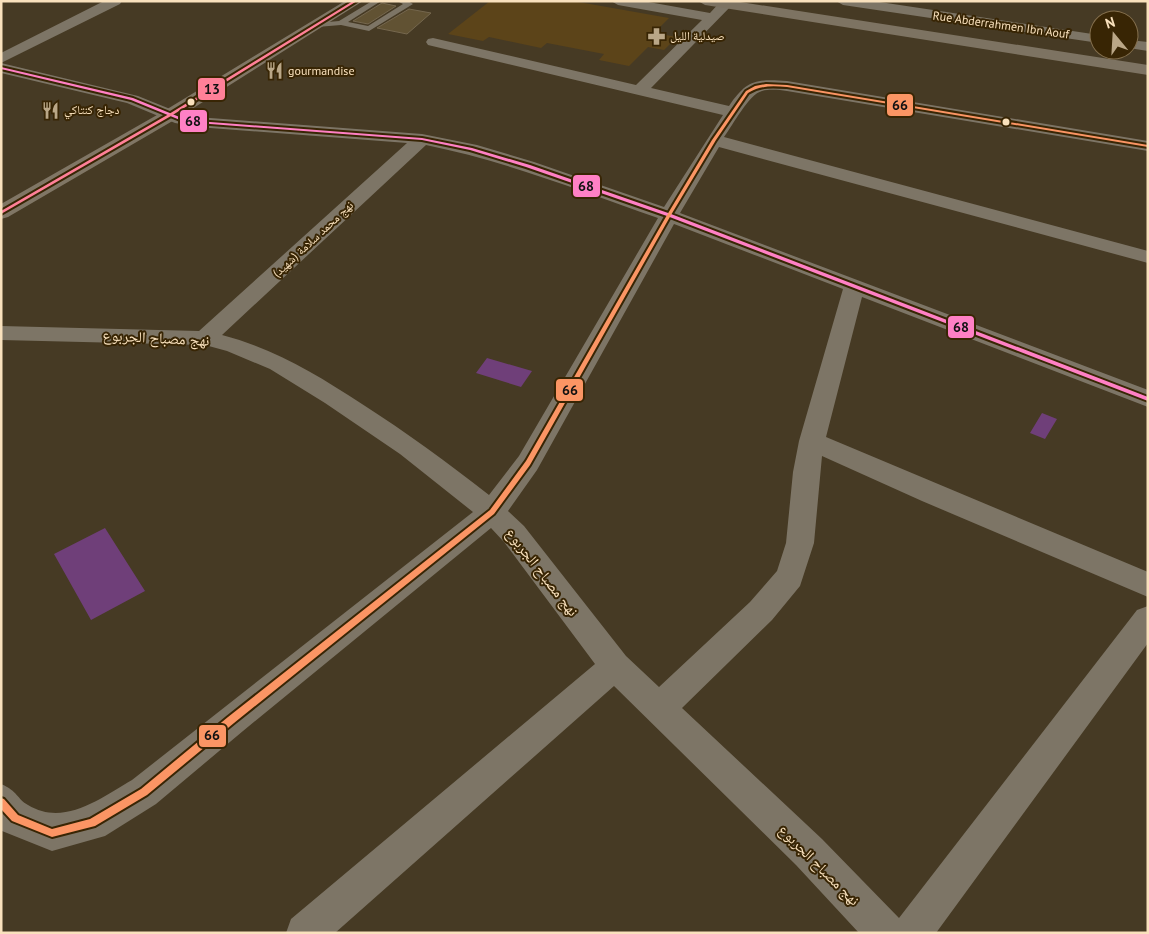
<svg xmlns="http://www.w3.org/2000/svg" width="1149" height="934" viewBox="0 0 1149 934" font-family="'PT Sans','Noto Naskh Arabic',sans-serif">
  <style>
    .built { fill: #5c4419 }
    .water { fill: #6f3f79 }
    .building { fill: #615233; stroke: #75674e }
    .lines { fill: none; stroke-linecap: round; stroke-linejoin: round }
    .service { fill: #7d7566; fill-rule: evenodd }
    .minor { fill: #7d7566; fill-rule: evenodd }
    .secondary { fill: #807665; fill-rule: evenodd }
    .trunk { fill: #7d7362; fill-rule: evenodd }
    .bus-1-casing { stroke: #382504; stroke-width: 4 }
    .bus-2-casing { stroke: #382504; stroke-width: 4 }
    .bus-3-casing { stroke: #382504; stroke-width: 4 }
    .bus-1 { fill: #ff80c5; fill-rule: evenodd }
    .bus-2 { fill: #ff8098; fill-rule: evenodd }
    .bus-3 { fill: #fb9564; fill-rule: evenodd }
    .bus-dot { fill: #f9e1bd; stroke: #382504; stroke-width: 2 }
    .labels { text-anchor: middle; stroke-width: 4; stroke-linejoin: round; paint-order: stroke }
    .far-street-label { font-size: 12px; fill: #f9e1bd; stroke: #382504 }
    .far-poi-label { font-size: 12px; fill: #f9e1bd; stroke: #382504; text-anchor: start }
    .street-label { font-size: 15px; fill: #f9e1bd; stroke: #382504 }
    .line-badge { stroke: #382504; stroke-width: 2 }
    .pale-badge-label { font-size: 14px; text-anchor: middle; font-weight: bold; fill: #111 }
  </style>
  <rect width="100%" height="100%" fill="#463a24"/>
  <path class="built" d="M 490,1 L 573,1 L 669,18 L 654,33 L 677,37 L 664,50 L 648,47 L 629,66 L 599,60 L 604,54 L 547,43 L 541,48 L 489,37 L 483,41 L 448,34 Z"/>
  <path class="water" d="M 487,358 L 532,371 L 521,387 L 476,373 Z
    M 1042,413 L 1057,419 L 1045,439 L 1030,433 Z
    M 105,528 L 145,591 L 91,620 L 54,554 Z"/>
  <path class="building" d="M 382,3 L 396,6 L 368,24 L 353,21 Z
    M 409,9 L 431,13 L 407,34 L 377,28 Z"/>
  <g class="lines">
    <path class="service" d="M 372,1 L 381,1 L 348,22 L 368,26 L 403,4 L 397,1 L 408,1 L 413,4 L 369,31 L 341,25 L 317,27 L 313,25 L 317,23 L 339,21 Z"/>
    <path class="minor" d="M 104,1 L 122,1 L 120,4 L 1,63 L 138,96 L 185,115 L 197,117 L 422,134 L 477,145 L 534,162 L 664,207 L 723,115 L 428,45 L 426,42 L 428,39 L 433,38 L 636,85 L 702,20 L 618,5 L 611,1 L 643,1 L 710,13 L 721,1 L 731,1 L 733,4 L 651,88 L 729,106 C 747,80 755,79 787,81 L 1148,141 L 1148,151 L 787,91 C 779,90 770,89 762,91 C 749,94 733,125 724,137 L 1148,251 L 1148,263 L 719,147 L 680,213 L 1148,390 L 1148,407 L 862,297 L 826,437 L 1148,572 L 1148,597 L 922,501 L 822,456 L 814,543 L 800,586 L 772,620 L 682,708 L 822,839 L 899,918 L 1137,610 L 1148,606 L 1148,643 L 936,933 L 859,933 L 796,865 L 614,686 L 335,933 L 286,933 L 291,919 L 595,664 L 504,542 L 491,528 L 243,731 L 156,804 L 105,836 L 52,851 L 2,831 L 1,784 C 18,791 17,799 28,805 C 64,827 101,798 132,780 L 473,512 L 400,454 L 325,403 L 270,369 L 227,351 L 205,345 L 1,340 L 1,326 L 199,331 L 407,143 L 197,127 L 175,123 L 127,103 L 1,73 L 1,53 ZM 426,145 C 505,161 581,191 658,218 L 519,456 L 489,495 C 448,463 406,432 362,404 C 316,374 275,349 222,335 ZM 674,224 L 843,289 L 799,441 L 793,472 L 786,543 L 777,571 L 750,602 L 659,687 L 626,656 L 524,526 L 508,511 L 537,470 Z
      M 836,1 L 873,1 L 1099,35 L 1099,43 L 843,5 Z
      M 1129,40 L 1148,42 L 1148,51 L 1129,48 Z"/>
    <path class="secondary" d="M 345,1 L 363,1 L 176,119 L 8,217 L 1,219 L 1,204 L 164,111 Z"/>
    <path class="trunk" d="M 698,1 L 734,1 L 1148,65 L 1148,75 L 705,5 Z"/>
    <defs>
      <path id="bus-1" d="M 1,67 L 133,98 L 182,118 L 197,121 L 422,138 L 472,148 L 530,165 L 671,214 L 1148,397 L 1148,401 L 667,216 L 526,167 L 470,150 L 422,140 L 197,123 L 180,120 L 131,100 L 1,69 Z"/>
      <path id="bus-2" d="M 353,1 L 357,1 L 171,116 L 1,214 L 1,211 L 169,114 Z"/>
      <path id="bus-3" d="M 766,84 L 787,85 L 1148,145 L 1148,147 L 787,87 C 773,86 761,85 748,93 L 716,140 L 671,215 L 530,465 L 494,514 L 234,723 L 147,795 L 95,826 L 52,837 L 12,821 L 1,809 L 1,798 L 4,799 L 18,815 L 52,829 L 90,819 L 141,789 L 228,717 L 490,510 L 526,461 L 667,215 L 712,140 L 746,91 L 755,86 Z"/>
    </defs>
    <use href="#bus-1" class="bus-1-casing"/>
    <use href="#bus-2" class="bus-2-casing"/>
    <use href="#bus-3" class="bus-3-casing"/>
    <use href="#bus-1" class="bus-1"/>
    <use href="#bus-2" class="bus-2"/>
    <use href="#bus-3" class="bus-3"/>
  </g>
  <defs>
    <symbol id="pharmacy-bare" viewBox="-9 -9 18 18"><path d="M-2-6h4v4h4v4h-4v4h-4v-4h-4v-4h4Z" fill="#baa787" stroke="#382504" stroke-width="2.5" paint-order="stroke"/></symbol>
    <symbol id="restaurant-bare" viewBox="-9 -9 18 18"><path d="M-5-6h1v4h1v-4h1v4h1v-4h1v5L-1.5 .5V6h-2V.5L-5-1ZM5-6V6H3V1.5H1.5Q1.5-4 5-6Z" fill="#baa787" stroke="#382504" stroke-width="2.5" paint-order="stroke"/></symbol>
  </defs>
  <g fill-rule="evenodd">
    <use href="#pharmacy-bare" x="644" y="24" width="25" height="25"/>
    <use href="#restaurant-bare" x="262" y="58" width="25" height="25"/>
    <use href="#restaurant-bare" x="38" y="98" width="25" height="25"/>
  </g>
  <g class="bus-dot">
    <circle cx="191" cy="102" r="4.5"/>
    <circle cx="1006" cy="122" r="4.5"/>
  </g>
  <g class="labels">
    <g class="far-street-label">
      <text transform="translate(1001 25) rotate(8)" y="4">Rue Abderrahmen Ibn Aouf</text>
      <text transform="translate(313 239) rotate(-43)" y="4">نهج محمد سلامة (شهيد)</text>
    </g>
    <g class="far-poi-label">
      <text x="670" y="40">صيدلية الليل</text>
      <text x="288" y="75">gourmandise</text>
      <text x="64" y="114">دجاج كنتاكي</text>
    </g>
    <g class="street-label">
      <text transform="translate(156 338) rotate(3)" y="5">نهج مصباح الجربوع</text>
      <text transform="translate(542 572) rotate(52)" y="5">نهج مصباح الجربوع</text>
      <text transform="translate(819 865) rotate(45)" y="5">نهج مصباح الجربوع</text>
    </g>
  </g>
  <g class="line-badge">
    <rect x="197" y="77" width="29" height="24" rx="5" fill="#ff8098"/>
    <rect x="886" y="93" width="28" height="24" rx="5" fill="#fb9564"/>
    <rect x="179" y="109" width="29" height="24" rx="5" fill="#ff80c5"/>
    <rect x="572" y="174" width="29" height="24" rx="5" fill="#ff80c5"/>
    <rect x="947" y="315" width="28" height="24" rx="5" fill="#ff80c5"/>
    <rect x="555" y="378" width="29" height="24" rx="5" fill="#fb9564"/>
    <rect x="198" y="724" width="29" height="24" rx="5" fill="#fb9564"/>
  </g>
  <g class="pale-badge-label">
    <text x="212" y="94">13</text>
    <text x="900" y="110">66</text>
    <text x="193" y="126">68</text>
    <text x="586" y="191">68</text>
    <text x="961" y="332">68</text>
    <text x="570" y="395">66</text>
    <text x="212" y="740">66</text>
  </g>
  <rect width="1149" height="934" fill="none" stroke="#f9e1bd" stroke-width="5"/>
  <g transform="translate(1114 35) rotate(342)"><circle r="24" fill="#382504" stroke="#85704e"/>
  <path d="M0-4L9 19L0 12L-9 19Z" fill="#baa787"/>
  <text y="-8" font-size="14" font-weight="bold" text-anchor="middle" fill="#f9e1bd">N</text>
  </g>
</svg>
